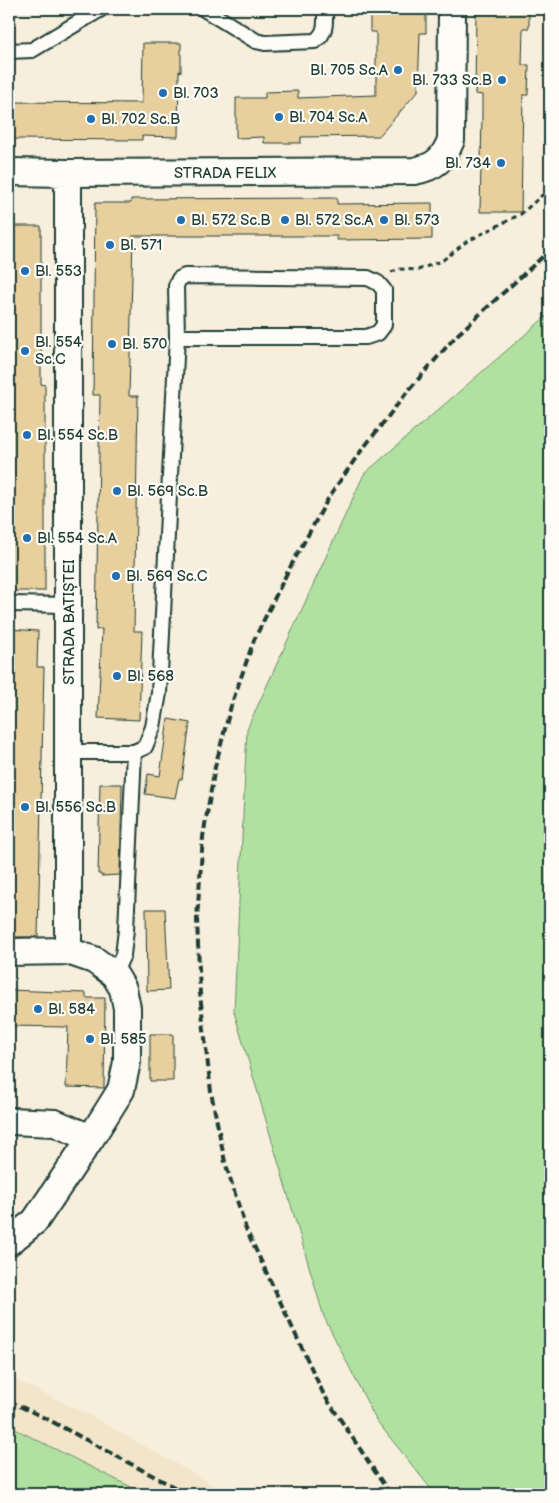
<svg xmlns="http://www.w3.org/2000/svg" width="559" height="1503" viewBox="0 0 559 1503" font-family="'Balsamiq Sans',sans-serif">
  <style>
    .built { fill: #f2e5c9 }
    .green { fill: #b1e1a1; stroke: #688f6a }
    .building { fill: #e8cf9e; stroke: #1f3d34 }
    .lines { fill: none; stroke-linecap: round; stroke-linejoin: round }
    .service-casing { stroke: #1f3d34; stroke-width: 18 }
    .minor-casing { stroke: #1f3d34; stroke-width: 30 }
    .path { stroke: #1f3d34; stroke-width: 3; stroke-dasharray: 5 4; stroke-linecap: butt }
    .service { stroke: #fdfcf7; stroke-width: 14 }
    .minor { stroke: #fdfcf7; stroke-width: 26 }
    .rail { stroke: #1f3d34; stroke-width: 4; stroke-dasharray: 8 4; stroke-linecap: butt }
    .poi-dot { fill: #1f6fb2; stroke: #fdfcf7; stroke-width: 2 }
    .labels { text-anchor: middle; stroke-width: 4.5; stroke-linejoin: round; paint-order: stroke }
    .poi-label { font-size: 15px; fill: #1f3d34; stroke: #fdfcf7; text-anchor: start }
    .street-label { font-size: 15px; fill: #1f3d34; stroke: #fdfcf7 }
  </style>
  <rect width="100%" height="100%" fill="#f7eedc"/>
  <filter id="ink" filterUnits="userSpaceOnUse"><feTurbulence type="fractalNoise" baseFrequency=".02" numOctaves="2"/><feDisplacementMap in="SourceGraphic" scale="10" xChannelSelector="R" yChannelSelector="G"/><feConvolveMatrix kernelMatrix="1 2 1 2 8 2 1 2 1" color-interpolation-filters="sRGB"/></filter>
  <g filter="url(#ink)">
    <path class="built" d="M 9,1377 L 93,1417 L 229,1494 L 145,1494 L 9,1426 Z"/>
    <path class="green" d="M 550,313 L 550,1494 L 435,1494 L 376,1420 L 324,1317 L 234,1012 L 247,729 L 364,474 Z
      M 9,1426 L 145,1494 L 9,1494 Z"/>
    <path class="building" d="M 370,9 L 426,9 L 426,33 L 420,33 L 418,91 L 379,136 L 301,137 L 301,143 L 264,143 L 264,137 L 236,138 L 236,98 L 265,98 L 265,92 L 298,91 L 298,98 L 376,95 L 376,32 L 370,32 Z
      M 476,9 L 529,9 L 529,28 L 523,28 L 522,65 L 529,65 L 528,95 L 523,95 L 521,212 L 480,212 L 482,114 L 482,95 L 475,94 Z
      M 143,43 L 181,43 L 181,72 L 179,71 L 178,137 L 142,136 L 142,140 L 9,139 L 9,102 L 142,103 Z
      M 337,198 L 337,204 L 432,203 L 432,239 L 337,240 L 337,236 L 133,236 L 129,396 L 138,396 L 134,631 L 142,631 L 139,720 L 98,718 L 102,629 L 96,630 L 100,395 L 93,395 L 95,203 L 131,203 L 131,199 Z
      M 9,226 L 41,226 L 41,384 L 45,385 L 45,591 L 9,591 Z
      M 9,629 L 38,631 L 37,667 L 44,667 L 38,937 L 9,937 L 9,779 L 11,660 L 9,660 Z
      M 168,719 L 190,723 L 182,779 L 179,779 L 175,798 L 145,794 L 148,774 L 160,776 Z
      M 100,784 L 122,784 L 120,875 L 101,876 L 101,874 L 98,874 Z
      M 146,909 L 165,909 L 169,990 L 147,991 Z
      M 9,990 L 86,993 L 86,998 L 105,998 L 104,1088 L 66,1087 L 68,1027 L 9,1026 Z
      M 150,1034 L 173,1034 L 173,1081 L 150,1081 Z"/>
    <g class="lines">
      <defs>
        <path id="service" d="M 204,9 L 256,41 L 265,43 L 315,41 C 327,33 325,22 325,9
          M 9,51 L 32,50 L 101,9
          M 9,604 L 69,605
          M 69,752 L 134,752 L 145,747 L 153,727 L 159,693 L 177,337 L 176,286 L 179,279 L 185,276 L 368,278 L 378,283 L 384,290 L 384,325 L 378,333 L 366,337 L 177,337
          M 114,974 L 123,955 L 126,930 L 134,752"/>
        <path id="minor" d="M 9,172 L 68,173 L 414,171 C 435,167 443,160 451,140 L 452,9
          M 68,951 L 68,173
          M 9,952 L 68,951 L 94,960 L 114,974 L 123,989 L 127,1008 L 127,1062 L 121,1090 L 91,1138 L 35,1221 L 9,1242
          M 9,1121 L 55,1123 L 91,1138"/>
      </defs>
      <use href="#service" class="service-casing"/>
      <use href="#minor" class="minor-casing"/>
      <path class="path" d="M 391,272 L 400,269 L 418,270 L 443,260 L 466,242 L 521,214 L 550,188"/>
      <use href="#service" class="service"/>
      <use href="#minor" class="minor"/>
      <path class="rail" d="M 9,1401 L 49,1420 L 187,1494
        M 390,1494 L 324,1395 L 246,1229 L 225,1162 L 211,1092 L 200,994 L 197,919 L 203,837 L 215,767 L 231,706 L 254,640 L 288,571 L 329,497 L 358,455 L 408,391 L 456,336 L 550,250"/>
    </g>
  </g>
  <g class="poi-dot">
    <circle cx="398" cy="70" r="5"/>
    <circle cx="502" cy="80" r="5"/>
    <circle cx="163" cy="93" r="5"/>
    <circle cx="279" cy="117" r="5"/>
    <circle cx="91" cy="119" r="5"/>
    <circle cx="501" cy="163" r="5"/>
    <circle cx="181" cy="220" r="5"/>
    <circle cx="285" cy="220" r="5"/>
    <circle cx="384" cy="220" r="5"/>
    <circle cx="110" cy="245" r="5"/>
    <circle cx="25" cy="271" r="5"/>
    <circle cx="112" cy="344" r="5"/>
    <circle cx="25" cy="351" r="5"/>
    <circle cx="27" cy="435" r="5"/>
    <circle cx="117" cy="491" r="5"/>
    <circle cx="27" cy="538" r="5"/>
    <circle cx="116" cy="576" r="5"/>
    <circle cx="117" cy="676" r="5"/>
    <circle cx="25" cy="807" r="5"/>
    <circle cx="38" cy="1009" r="5"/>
    <circle cx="90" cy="1039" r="5"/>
  </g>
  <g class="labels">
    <g class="poi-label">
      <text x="388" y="75" text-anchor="end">Bl. 705 Sc.A</text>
      <text x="492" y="85" text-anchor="end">Bl. 733 Sc.B</text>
      <text x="173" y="98">Bl. 703</text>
      <text x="289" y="122">Bl. 704 Sc.A</text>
      <text x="101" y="124">Bl. 702 Sc.B</text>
      <text x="491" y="168" text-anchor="end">Bl. 734</text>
      <text x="191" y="225">Bl. 572 Sc.B</text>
      <text x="295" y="225">Bl. 572 Sc.A</text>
      <text x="394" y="225">Bl. 573</text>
      <text x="120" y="250">Bl. 571</text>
      <text x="35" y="276">Bl. 553</text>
      <text x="35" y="347">Bl. 554<tspan x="35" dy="17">Sc.C</tspan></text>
      <text x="122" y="349">Bl. 570</text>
      <text x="37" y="440">Bl. 554 Sc.B</text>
      <text x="127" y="496">Bl. 569 Sc.B</text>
      <text x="37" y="543">Bl. 554 Sc.A</text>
      <text x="126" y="581">Bl. 569 Sc.C</text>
      <text x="127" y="681">Bl. 568</text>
      <text x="35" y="812">Bl. 556 Sc.B</text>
      <text x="48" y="1014">Bl. 584</text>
      <text x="100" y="1044">Bl. 585</text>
    </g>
    <g class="street-label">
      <text x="225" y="178">STRADA FELIX</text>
      <text transform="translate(69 622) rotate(-90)" y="5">STRADA BATIȘTEI</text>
    </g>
  </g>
  <rect width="559" height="1503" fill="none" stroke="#fdfcf7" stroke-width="30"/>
  <rect x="15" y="15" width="529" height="1473" fill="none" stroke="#1f3d34" stroke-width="2" filter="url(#ink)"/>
</svg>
